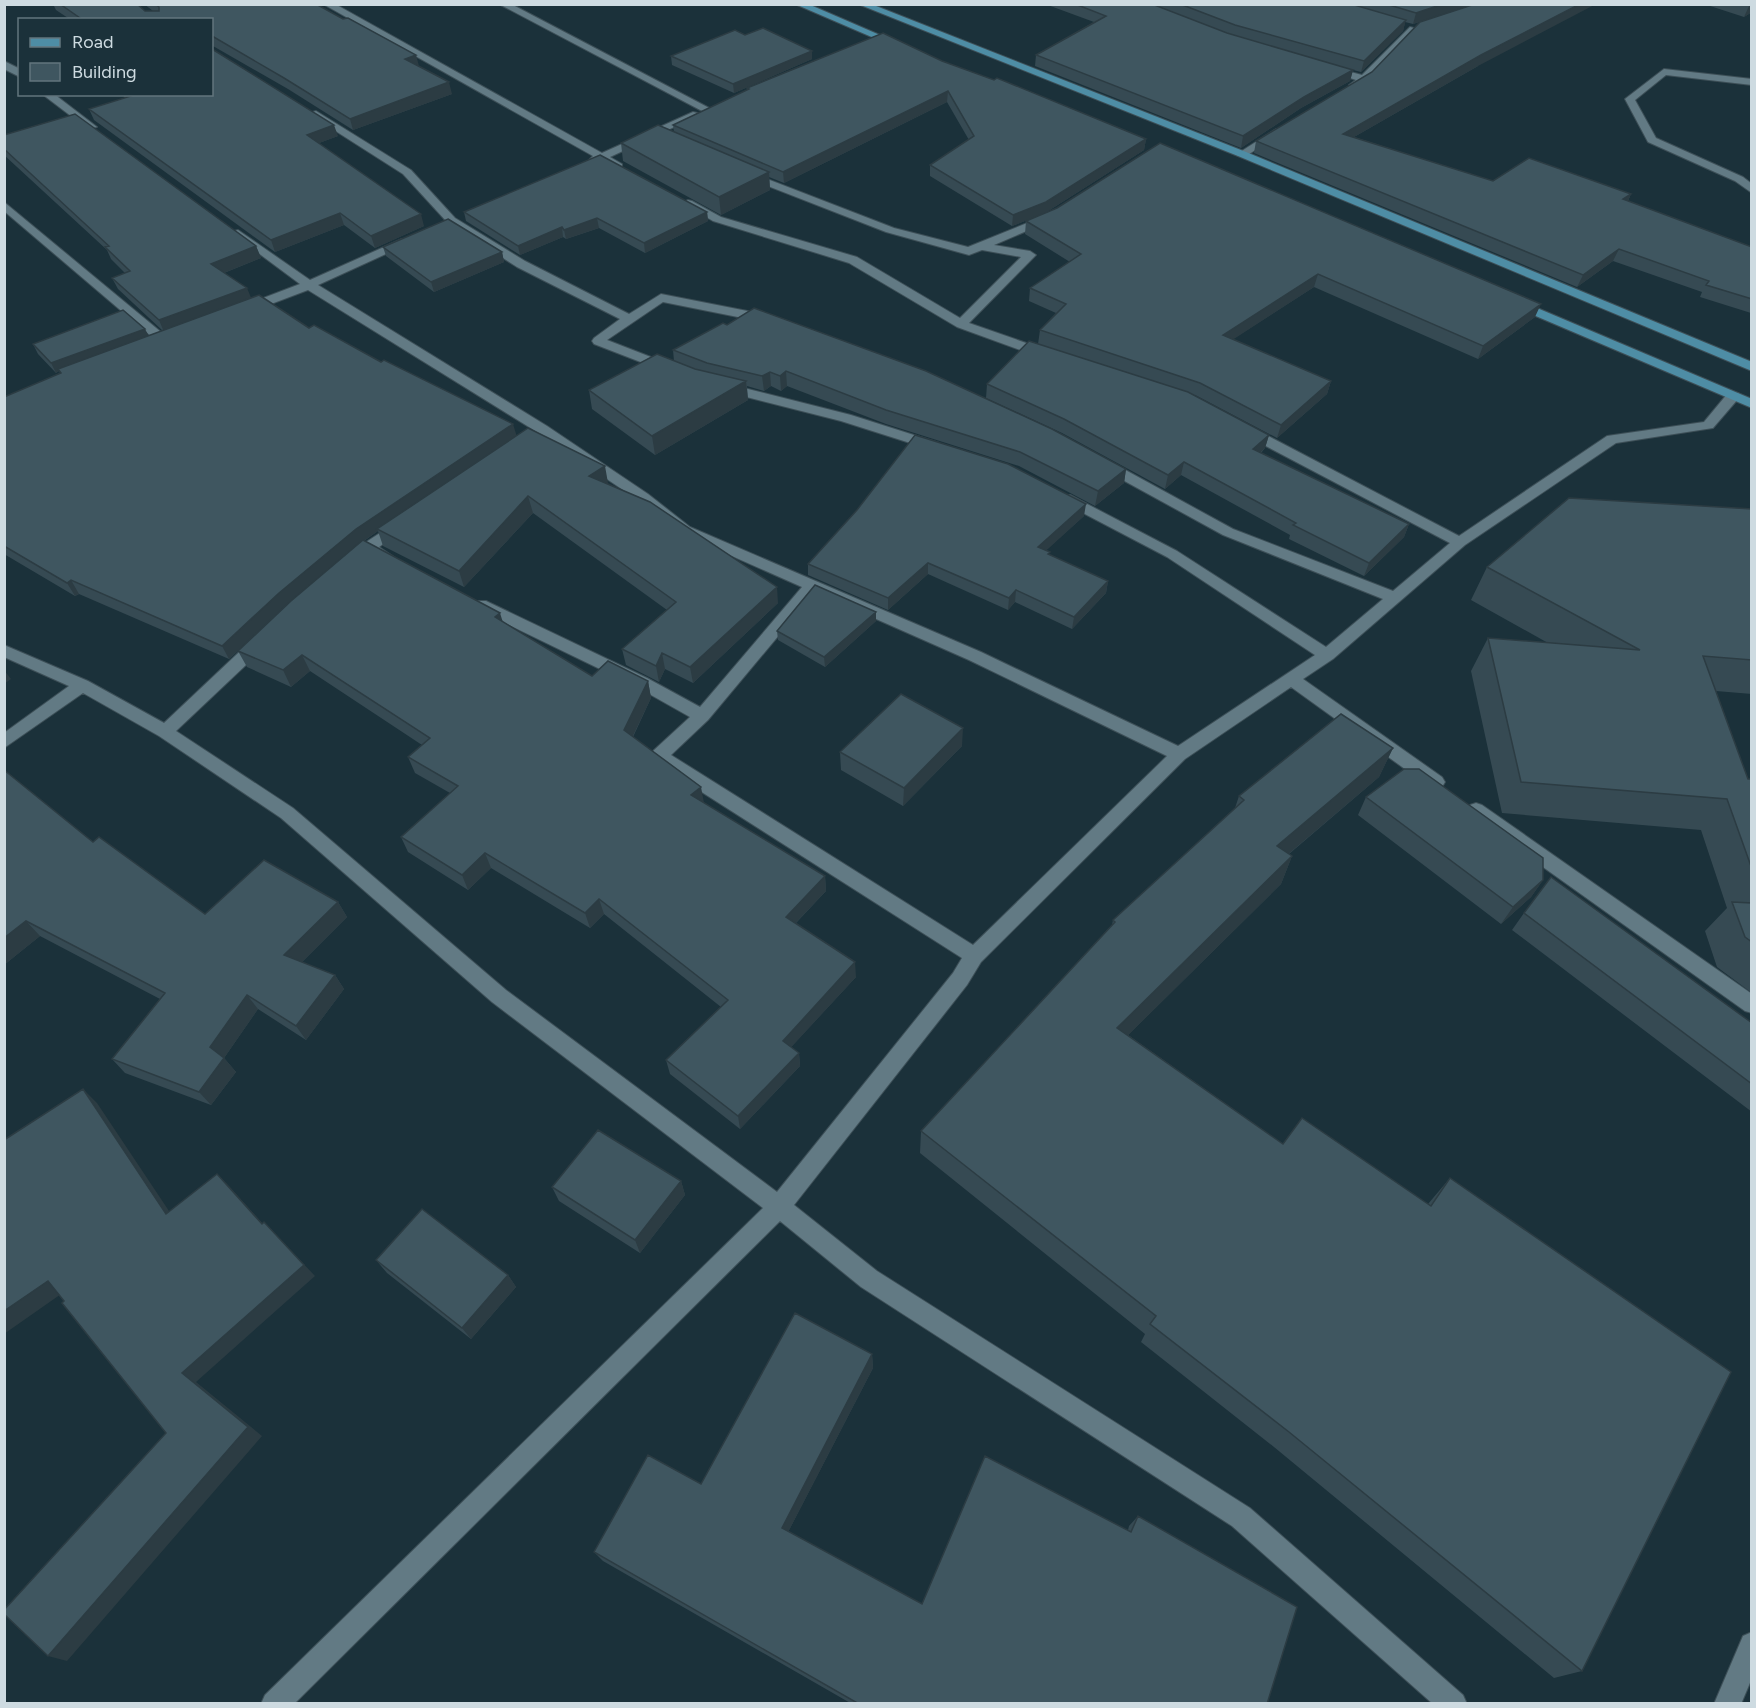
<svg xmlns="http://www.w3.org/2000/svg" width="1756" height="1708" viewBox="0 0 1756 1708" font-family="Figtree,sans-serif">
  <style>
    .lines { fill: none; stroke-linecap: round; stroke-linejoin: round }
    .minor-casing { stroke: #3d4f57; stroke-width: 2 }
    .major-casing { stroke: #3d4f57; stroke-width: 2 }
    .minor { fill: #627a84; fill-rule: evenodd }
    .major { fill: #4e8da5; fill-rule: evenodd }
    .wall { fill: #364a53 }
    .shaded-wall { fill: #2c3c43 }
    .building { fill: #3f5660; stroke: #2c3c43; stroke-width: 1.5 }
  </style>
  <rect width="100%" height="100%" fill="#1b313a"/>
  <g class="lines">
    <defs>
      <path id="minor" d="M 323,4 L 335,4 L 602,153 L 693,112 L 702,114 L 610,157 L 622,164 L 622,168 L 614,168 L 601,161 L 590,162 L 589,160 L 593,156 Z
        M 499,4 L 511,4 L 713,110 L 704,112 Z
        M 1410,27 L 1418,29 L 1368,81 L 1358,87 L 1349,85 L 1356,80 L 1323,69 L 1328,66 L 1362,75 Z
        M 4,61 L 20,69 L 20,77 L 4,69 Z
        M 1664,69 L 1752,79 L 1752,85 L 1666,75 L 1635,100 L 1656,138 L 1743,177 L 1752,184 L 1752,193 L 1735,181 L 1648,142 L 1625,99 Z
        M 42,94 L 54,94 L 97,127 L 88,129 Z
        M 316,111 L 411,170 L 455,218 L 525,261 L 629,314 L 661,294 L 768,315 L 774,319 L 768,323 L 663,302 L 607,340 L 674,366 L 675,369 L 674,372 L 669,373 L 594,344 L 592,341 L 594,338 L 620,319 L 517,267 L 447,222 L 403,174 L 312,116 L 312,112 Z
        M 1276,129 L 1281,132 L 1280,134 L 1246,156 L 1238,156 L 1237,154 Z
        M 749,172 L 894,228 L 968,247 L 1042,217 L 1050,217 L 1050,221 L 994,245 L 1030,251 L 1036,255 L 969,323 L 1052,352 L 1053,355 L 1052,358 L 1042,358 L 957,327 L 849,263 L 713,221 L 682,203 L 688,200 L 692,201 L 721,217 L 857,257 L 960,318 L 1021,257 L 982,250 L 969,255 L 886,232 L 745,177 L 745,173 Z
        M 4,202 L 167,337 L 169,340 L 167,343 L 159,343 L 4,211 Z
        M 238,230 L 310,280 L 402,239 L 410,239 L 410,243 L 318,285 L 547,426 L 648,494 L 690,527 L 981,652 L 1178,746 L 1315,655 L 1167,557 L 1060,501 L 1058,498 L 1060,495 L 1070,495 L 1177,551 L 1326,647 L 1383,599 L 1223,535 L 1099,467 L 1097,464 L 1099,461 L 1109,461 L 1233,529 L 1393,591 L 1450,543 L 1241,433 L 1239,430 L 1241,427 L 1251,427 L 1459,536 L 1607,436 L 1704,422 L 1728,393 L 1738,393 L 1740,396 L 1738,399 L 1713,428 L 1616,443 L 1465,545 L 1333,659 L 1303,679 L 1442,777 L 1445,782 L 1442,787 L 1436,789 L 1430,787 L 1291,687 L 1185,759 L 981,962 L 967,985 L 794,1205 L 877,1271 L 1250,1508 L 1463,1695 L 1467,1704 L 1433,1704 L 1232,1526 L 861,1287 L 780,1221 L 294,1704 L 261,1704 L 265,1695 L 763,1208 L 492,1002 L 281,818 L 159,736 L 83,693 L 4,748 L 4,733 L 69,686 L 4,657 L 4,645 L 88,681 L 164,723 L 253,639 L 265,639 L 267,643 L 265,647 L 176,731 L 293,808 L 506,990 L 777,1192 L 953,973 L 962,958 L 653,761 L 651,756 L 653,751 L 690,717 L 635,686 L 476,609 L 473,605 L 476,601 L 486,601 L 647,678 L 700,707 L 802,587 L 680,533 L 638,500 L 537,432 L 308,290 L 250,312 L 242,312 L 240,309 L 242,306 L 300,284 L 234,235 L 234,231 ZM 815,592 L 969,660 L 1167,756 L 973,945 L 671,755 L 708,720 Z
        M 724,383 L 851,415 L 939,443 L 941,446 L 939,449 L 929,449 L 841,421 L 719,390 L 717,387 L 719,384 Z
        M 400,520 L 405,522 L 407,525 L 405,528 L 379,547 L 394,557 L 392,560 C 382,563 367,555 361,547 L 363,544 Z
        M 1476,803 L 1482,805 L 1752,994 L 1752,1013 L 1745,1011 L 1470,815 L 1467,810 L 1470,805 Z
        M 1752,1632 L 1752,1678 L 1741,1704 L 1714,1704 L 1743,1636 Z"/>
      <path id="major" d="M 795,4 L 808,4 L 903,45 L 895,47 Z
        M 858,4 L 871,4 L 1246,152 L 1752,362 L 1752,371 L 1238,156 Z
        M 1516,299 L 1752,399 L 1752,408 L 1512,306 L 1512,300 Z"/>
    </defs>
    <use href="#minor" class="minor-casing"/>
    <use href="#major" class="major-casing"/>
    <use href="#minor" class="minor"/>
    <use href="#major" class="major"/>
  </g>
  <path class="wall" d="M 53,4 L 137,4 L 145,11 L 153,11 L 144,4 L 316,4 L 419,66 L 452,94 L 353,130 L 288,89 L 213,46 L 212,46 L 212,20 L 71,20 L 56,10 Z
    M 1045,4 L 1474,4 L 1413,24 L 1405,22 L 1403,31 L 1361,72 L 1353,70 L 1350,81 L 1301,108 L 1241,148 L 1035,66 L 1036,55 L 1094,22 Z
    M 1704,4 L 1752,4 L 1752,12 L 1744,17 Z
    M 745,35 L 812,59 L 734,93 L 672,65 L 671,56 Z
    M 942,61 L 1146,139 L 1144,150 L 1045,213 L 1012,226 L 930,176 L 930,165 L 969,140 L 947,102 L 784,183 L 769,177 L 770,190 L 721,215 L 623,161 L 621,143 L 674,132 L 673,125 L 747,90 L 747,88 Z
    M 1478,66 L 1354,137 L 1493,181 L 1631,194 L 1628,201 L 1752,247 L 1751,313 L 1700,297 L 1702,292 L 1613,261 L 1577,287 L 1254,153 L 1256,141 L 1372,72 Z
    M 122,94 L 212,94 L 338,136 L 319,143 L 424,226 L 375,248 L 344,225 L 275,252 L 94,120 L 89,109 L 125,98 Z
    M 4,135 L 256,246 L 261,258 L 224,273 L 251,298 L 608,483 L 607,483 L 778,603 L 693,683 L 665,669 L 659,682 L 626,665 L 622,649 L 667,610 L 533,513 L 464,587 L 383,546 L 378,531 L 364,541 L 503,622 L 592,676 L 648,681 L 651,698 L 633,737 L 704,803 L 825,876 L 826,891 L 796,923 L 856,977 L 791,1047 L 799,1053 L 800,1066 L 740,1129 L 670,1074 L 666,1060 L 721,1007 L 604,914 L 590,928 L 491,868 L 468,890 L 408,852 L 401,837 L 450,793 L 415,773 L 408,757 L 422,745 L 310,671 L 291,687 L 247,667 L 238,651 L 229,659 L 79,594 L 75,596 L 4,554 L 4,397 L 60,373 L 59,371 L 56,373 L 38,354 L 33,344 L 148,336 L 163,331 L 118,289 L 112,278 L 125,273 L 111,259 L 107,250 L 4,155 Z
    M 1057,208 L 1535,317 L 1478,359 L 1314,287 L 1233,339 L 1331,381 L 1327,394 L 1277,438 L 1197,396 L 1191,394 L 1269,435 L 1265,448 L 1261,453 L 1409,524 L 1404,537 L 1364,576 L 1289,539 L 1290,535 L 1181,475 L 1165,489 L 1062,433 L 986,398 L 987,384 L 1115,369 L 1038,344 L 1040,330 L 1056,313 L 1029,301 L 1030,288 L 1070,262 L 1025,234 L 1026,221 Z
    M 464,212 L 707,212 L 708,221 L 645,253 L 599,228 L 566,239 L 563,237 L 520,255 L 466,221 Z
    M 383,247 L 502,252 L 504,262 L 434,292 L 386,256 Z
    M 723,323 L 1126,469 L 1124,483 L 1095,506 L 1019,466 L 886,424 L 787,386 L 781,391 L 771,386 L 764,391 L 747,386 L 748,400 L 655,455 L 592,409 L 589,390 L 674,361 L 673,350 Z
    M 1752,509 L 1752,694 L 1716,691 L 1748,779 L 1752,779 L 1752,993 L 1717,967 L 1705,931 L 1727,908 L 1701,830 L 1502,813 L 1471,671 L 1488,638 L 1548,643 L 1471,600 L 1487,567 Z
    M 1084,516 L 1046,550 L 1050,555 L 1108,581 L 1106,593 L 1072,629 L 1015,602 L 1008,610 L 928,574 L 888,610 L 808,575 L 808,564 Z
    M 876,612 L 876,621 L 825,667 L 778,640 L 777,631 Z
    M 962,746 L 903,806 L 841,770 L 840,752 Z
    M 1393,748 L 1379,777 L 1289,854 L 1292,856 L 1281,884 L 1128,1035 L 1283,1144 L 1428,1204 L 1450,1178 L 1582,1671 L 1554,1678 L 1274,1447 L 1141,1342 L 1145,1334 L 920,1153 L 921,1131 L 1112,925 L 1113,920 L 1235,808 L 1239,796 Z
    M 4,770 L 93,842 L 205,914 L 338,902 L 347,917 L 302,962 L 335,975 L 344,989 L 306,1040 L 258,1009 L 224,1058 L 236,1072 L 211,1105 L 125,1073 L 112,1059 L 160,999 L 40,936 L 4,965 Z
    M 1366,797 L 1543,880 L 1531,897 L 1501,924 L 1358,815 Z
    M 1524,913 L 1752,1023 L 1752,1112 L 1512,930 Z
    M 681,1181 L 685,1195 L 640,1253 L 559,1201 L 552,1187 Z
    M 376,1260 L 508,1275 L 516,1287 L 471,1339 L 387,1273 Z
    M 872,1354 L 873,1368 L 788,1532 L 922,1604 L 1128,1530 L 1129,1526 L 1138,1516 L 1267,1704 L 852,1704 L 603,1561 L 594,1552 L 701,1484 Z"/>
  <path class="shaded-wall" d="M 1443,4 L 1474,4 L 1413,24 L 1416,13 Z
    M 1580,4 L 1596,4 L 1478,66 L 1340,145 L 1343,134 L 1481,55 Z
    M 1752,5 L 1752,12 L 1744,17 L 1749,6 Z
    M 1406,20 L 1403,31 L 1361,72 L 1364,61 Z
    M 812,51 L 812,59 L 734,93 L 733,84 Z
    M 416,55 L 419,66 L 405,59 Z
    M 1353,70 L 1350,81 L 1301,108 L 1241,148 L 1243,136 L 1304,97 Z
    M 449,82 L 452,94 L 353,130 L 350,119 Z
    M 948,91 L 947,102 L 784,183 L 783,172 Z
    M 334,125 L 338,136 L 311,146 L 307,135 Z
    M 1146,139 L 1144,150 L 1045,213 L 1012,226 L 1013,215 Z
    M 769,172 L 770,190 L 721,215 L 719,197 Z
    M 1631,194 L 1626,205 L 1623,199 Z
    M 707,212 L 708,221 L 645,253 L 644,243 Z
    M 340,213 L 344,225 L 275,252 L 271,240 Z
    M 421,214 L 424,226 L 375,248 L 371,236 Z
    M 597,218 L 599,228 L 566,239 L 564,230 Z
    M 562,227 L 563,237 L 520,255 L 518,246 Z
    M 256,246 L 261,258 L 216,276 L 211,264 Z
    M 1619,249 L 1613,261 L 1577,287 L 1583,275 Z
    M 502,252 L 504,262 L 434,292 L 431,282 Z
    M 1318,274 L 1314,287 L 1220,348 L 1223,335 Z
    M 247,288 L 252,300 L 164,332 L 159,320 Z
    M 1541,304 L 1535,317 L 1478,359 L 1483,346 Z
    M 145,329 L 150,338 L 58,369 L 59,371 L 56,373 L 51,363 Z
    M 786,371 L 787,386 L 781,391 L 780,376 Z
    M 770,372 L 771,386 L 764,391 L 762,376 Z
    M 746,381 L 748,400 L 655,455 L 652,436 Z
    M 1331,381 L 1327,394 L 1277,438 L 1281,425 Z
    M 513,424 L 517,437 L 377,529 L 378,531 L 362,542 L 285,606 L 229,659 L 222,646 L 279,593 L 356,529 Z
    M 1269,435 L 1265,448 L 1249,463 L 1253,449 Z
    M 1184,462 L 1181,475 L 1165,489 L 1168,475 Z
    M 605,466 L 608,483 L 592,492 L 589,476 Z
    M 1126,469 L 1124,483 L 1095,506 L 1098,491 Z
    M 528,496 L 533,513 L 464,587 L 459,571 Z
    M 1086,504 L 1084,516 L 1037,559 L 1038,547 Z
    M 1409,524 L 1404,537 L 1364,576 L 1369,563 Z
    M 928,563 L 928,574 L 888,610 L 888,598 Z
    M 71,580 L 79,594 L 75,596 L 67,583 Z
    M 1108,581 L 1106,593 L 1072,629 L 1074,617 Z
    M 777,587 L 778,603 L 693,683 L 690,667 Z
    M 1016,590 L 1015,602 L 1008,610 L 1009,598 Z
    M 876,612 L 876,621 L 825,667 L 824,657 Z
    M 500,613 L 505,629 L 495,617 Z
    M 662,653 L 665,669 L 659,682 L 656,666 Z
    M 302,655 L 310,671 L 291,687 L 283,670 Z
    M 4,670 L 11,679 L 4,684 Z
    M 648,681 L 651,698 L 628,746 L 624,730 Z
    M 963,728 L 962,746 L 903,806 L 904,788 Z
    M 1393,748 L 1379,777 L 1266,873 L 1277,846 Z
    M 701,787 L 704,803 L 691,795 Z
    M 485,853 L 491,868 L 468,890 L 462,875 Z
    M 1292,856 L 1281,884 L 1110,1053 L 1117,1028 Z
    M 825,876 L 826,891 L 788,931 L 786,917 Z
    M 1543,880 L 1531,897 L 1501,924 L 1513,907 Z
    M 599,899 L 604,914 L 590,928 L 585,913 Z
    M 338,902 L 347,917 L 294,970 L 284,955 Z
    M 26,921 L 40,936 L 4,965 L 4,938 Z
    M 855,962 L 856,977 L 784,1055 L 783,1041 Z
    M 335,975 L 344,989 L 306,1040 L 296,1026 Z
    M 247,995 L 258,1009 L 222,1061 L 210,1047 Z
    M 799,1053 L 800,1066 L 740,1129 L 738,1116 Z
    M 224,1058 L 236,1072 L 211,1105 L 199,1092 Z
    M 83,1089 L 97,1103 L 179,1226 L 166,1214 Z
    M 217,1174 L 229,1186 L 274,1236 L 262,1224 Z
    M 681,1181 L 685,1195 L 640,1253 L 635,1240 Z
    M 264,1222 L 315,1276 L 196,1382 L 262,1436 L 67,1661 L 48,1656 L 248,1427 L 182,1373 Z
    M 508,1275 L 516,1287 L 471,1339 L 462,1328 Z
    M 48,1281 L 64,1292 L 4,1334 L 4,1311 Z
    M 872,1354 L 873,1368 L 785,1538 L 782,1528 Z"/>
  <path class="building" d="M 60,4 L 137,4 L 145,11 L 159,11 L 159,7 L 155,4 L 316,4 L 343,19 L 348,18 L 416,55 L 405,59 L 449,82 L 350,119 L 284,78 L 212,36 L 212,20 L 83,20 Z
    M 1075,4 L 1152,4 L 1227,33 L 1353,70 L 1304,97 L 1243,136 L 1036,55 L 1106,16 Z
    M 1180,4 L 1351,4 L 1406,20 L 1364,61 L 1235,25 Z
    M 1386,4 L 1443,4 L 1416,13 Z
    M 1475,4 L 1580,4 L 1481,55 L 1343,134 L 1493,181 L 1529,158 L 1631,194 L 1623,199 L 1752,247 L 1752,299 L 1706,285 L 1709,281 L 1619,249 L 1583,275 L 1256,141 L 1372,72 L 1420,22 Z
    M 763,28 L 812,51 L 733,84 L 671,56 L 735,30 L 745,35 Z
    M 883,33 L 942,61 L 994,80 L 997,78 L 1146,139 L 1046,202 L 1013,215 L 930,165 L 974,136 L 948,91 L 783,172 L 673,125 L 749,89 L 747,88 Z
    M 212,49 L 334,125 L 307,135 L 421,214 L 371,236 L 340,213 L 271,240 L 89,109 L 131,96 L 129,94 L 212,94 Z
    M 75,114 L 256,246 L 211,264 L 247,288 L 159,320 L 112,278 L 130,271 L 105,247 L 109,246 L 4,149 L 4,135 Z
    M 658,125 L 769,172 L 719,197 L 621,143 Z
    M 1160,143 L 1541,304 L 1483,346 L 1318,274 L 1223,335 L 1331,381 L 1281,425 L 1200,383 L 1040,330 L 1066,304 L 1030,288 L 1081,254 L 1026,221 L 1057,208 Z
    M 600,155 L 707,212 L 644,243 L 597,218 L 564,230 L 562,227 L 518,246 L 464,212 Z
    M 448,219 L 502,252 L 431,282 L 383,247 Z
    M 259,295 L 309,328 L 314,325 L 381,362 L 384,360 L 513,424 L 356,529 L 279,593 L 222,646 L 71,580 L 67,583 L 4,546 L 4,397 L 61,373 L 58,369 Z
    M 754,308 L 926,371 L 1052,429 L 1126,469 L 1098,491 L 1020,452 L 886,410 L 786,371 L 780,376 L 770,372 L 762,376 L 707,363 L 673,350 L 723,323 L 727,325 Z
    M 123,310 L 145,329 L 51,363 L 33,344 Z
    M 1029,341 L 1188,392 L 1269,435 L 1253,449 L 1409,524 L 1369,563 L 1293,525 L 1296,523 L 1184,462 L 1168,475 L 1064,419 L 987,384 Z
    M 657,354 L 695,369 L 746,381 L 652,436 L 589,390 Z
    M 528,428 L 605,466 L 589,476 L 650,502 L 777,587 L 690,667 L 662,653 L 656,666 L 622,649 L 676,602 L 528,496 L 459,571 L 377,529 Z
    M 915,435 L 1008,464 L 1086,504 L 1038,547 L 1050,552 L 1048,554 L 1108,581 L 1074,617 L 1016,590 L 1009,598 L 928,563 L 888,598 L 808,564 L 857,510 Z
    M 1569,498 L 1752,509 L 1752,660 L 1703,656 L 1748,779 L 1752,779 L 1752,869 L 1727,799 L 1521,782 L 1488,638 L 1640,650 L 1487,567 Z
    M 363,540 L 500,613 L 495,617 L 592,676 L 608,661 L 648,681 L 624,730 L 701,787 L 691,795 L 825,876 L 786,917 L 855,962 L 783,1041 L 799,1053 L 738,1116 L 666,1060 L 728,1000 L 599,899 L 585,913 L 485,853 L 462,875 L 401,837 L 458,786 L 408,757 L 430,738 L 302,655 L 283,670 L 238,651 L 291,601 Z
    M 815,585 L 876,612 L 824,657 L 777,631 Z
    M 901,694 L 963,728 L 904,788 L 840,752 Z
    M 1341,714 L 1393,748 L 1277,846 L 1292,856 L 1117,1028 L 1283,1144 L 1302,1118 L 1431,1206 L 1450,1178 L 1731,1372 L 1582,1671 L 1289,1432 L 1150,1324 L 1156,1316 L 921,1131 L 1115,922 L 1113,920 L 1244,800 L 1239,796 Z
    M 1404,769 L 1419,769 L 1543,858 L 1543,880 L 1513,907 L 1366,797 Z
    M 4,770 L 93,842 L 99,837 L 205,914 L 264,860 L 338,902 L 284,955 L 335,975 L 296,1026 L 247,995 L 210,1047 L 224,1058 L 199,1092 L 112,1059 L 165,993 L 26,921 L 4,938 Z
    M 1551,877 L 1752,1023 L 1752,1084 L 1524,913 Z
    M 1732,902 L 1752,903 L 1752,942 L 1745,937 Z
    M 83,1089 L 166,1214 L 217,1174 L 262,1224 L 264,1222 L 304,1265 L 182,1373 L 248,1427 L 48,1656 L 4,1614 L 4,1610 L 166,1433 L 62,1303 L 64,1301 L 48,1281 L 4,1311 L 4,1140 Z
    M 598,1130 L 681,1181 L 635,1240 L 552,1187 Z
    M 422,1209 L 508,1275 L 462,1328 L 376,1260 Z
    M 795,1313 L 872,1354 L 782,1528 L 922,1604 L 985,1456 L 1131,1532 L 1138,1516 L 1297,1607 L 1267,1704 L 859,1704 L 594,1552 L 648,1455 L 701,1484 Z"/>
  <rect width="1756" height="1708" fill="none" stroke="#cedbe1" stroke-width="12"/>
  <rect x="18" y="18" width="195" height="78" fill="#1b313a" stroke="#63757d" stroke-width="1.5"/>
  <rect x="30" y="38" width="30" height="9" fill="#4e8da5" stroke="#63757d" stroke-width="1.5"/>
  <text x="72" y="48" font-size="18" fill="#cedbe1">Road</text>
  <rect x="30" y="63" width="30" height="18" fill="#3f5660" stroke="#63757d" stroke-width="1.5"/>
  <text x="72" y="78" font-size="18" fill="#cedbe1">Building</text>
</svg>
